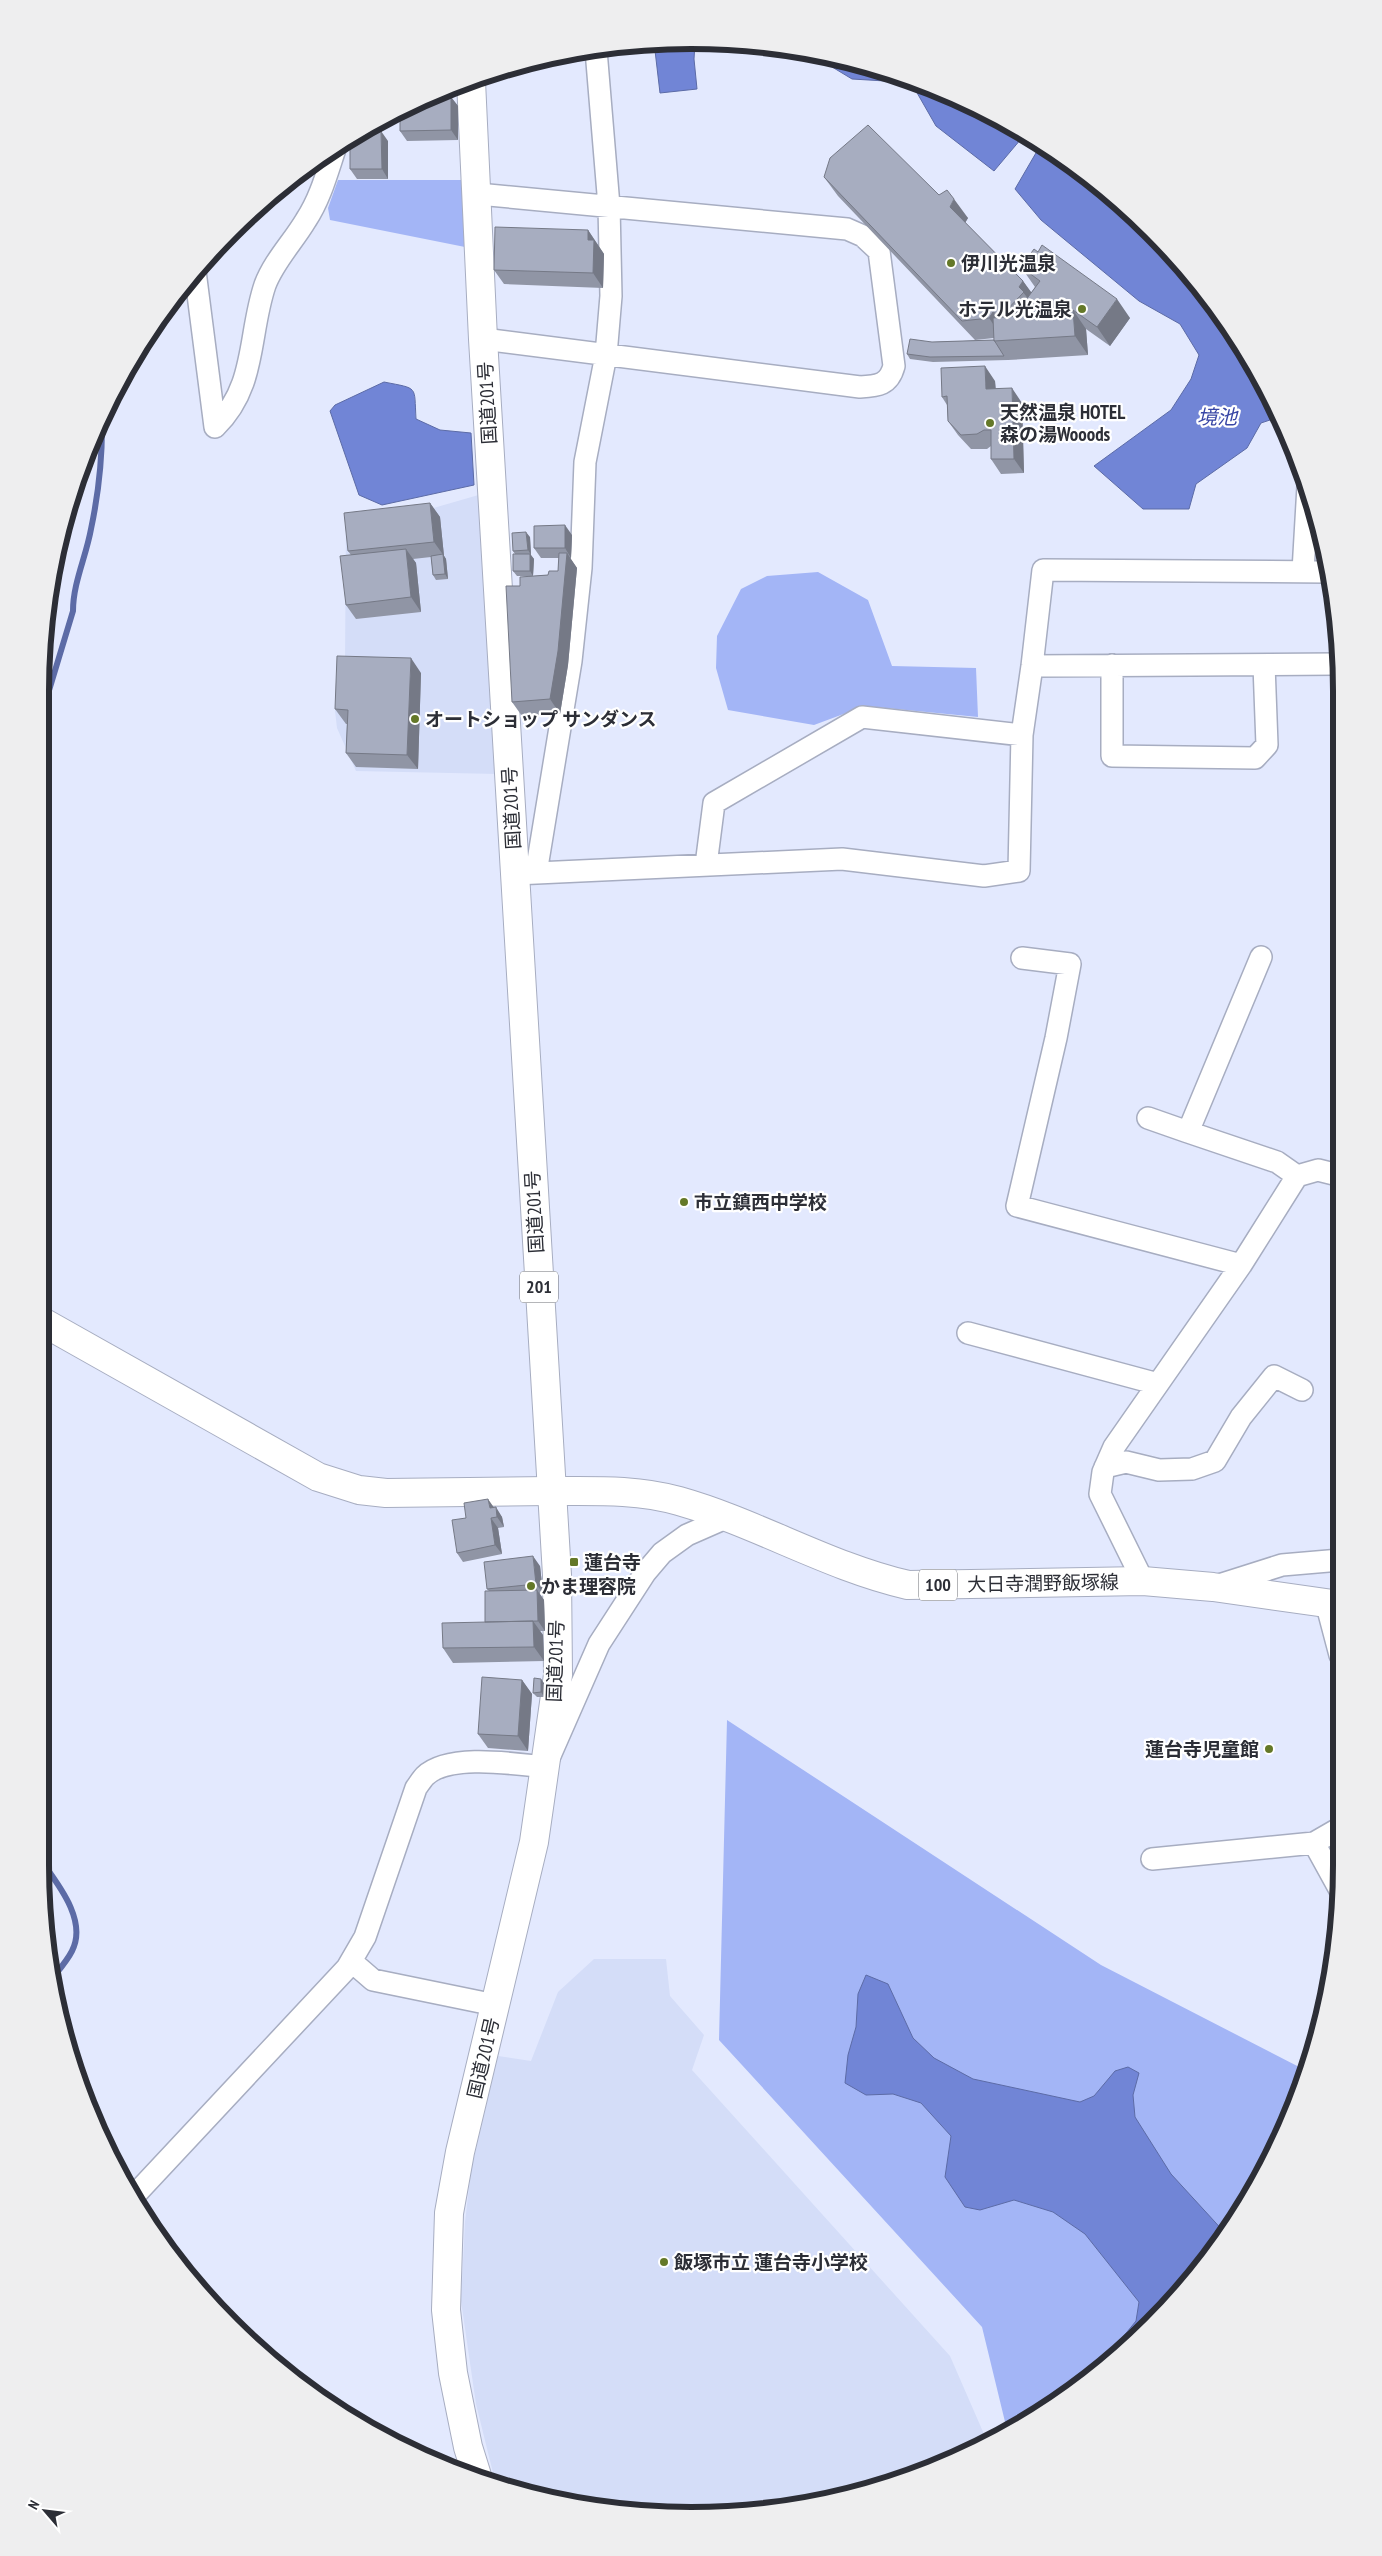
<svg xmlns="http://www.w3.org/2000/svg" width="1382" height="2556" viewBox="0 0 1382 2556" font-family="'PT Sans Narrow','Noto Sans JP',sans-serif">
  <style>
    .built { fill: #d4ddf8 }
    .green { fill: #a3b5f6 }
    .water { fill: #7185d6; stroke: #5c6ba6 }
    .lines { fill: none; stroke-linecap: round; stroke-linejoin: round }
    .stream { stroke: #5c6ba6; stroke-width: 6 }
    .street-casing { stroke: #a7adc1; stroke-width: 24 }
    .secondary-casing { stroke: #a7adc1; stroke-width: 30 }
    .primary-casing { stroke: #a7adc1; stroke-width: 30 }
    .highway-casing { stroke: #a7adc1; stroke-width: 30 }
    .street { stroke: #fff; stroke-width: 21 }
    .secondary { stroke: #fff; stroke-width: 28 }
    .primary { stroke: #fff; stroke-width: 28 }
    .highway { stroke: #fff; stroke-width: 28 }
    .wall { fill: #9095a5 }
    .shaded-wall { fill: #757986 }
    .building { fill: #a7adc0; stroke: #757986 }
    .poi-dot { fill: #647828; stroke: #fff; stroke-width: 2 }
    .labels { text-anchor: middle; stroke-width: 4.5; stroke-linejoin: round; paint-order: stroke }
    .shield { fill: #fff; stroke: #6b6d72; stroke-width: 1 }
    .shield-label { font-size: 18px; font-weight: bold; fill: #2c2e36 }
    .poi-label { font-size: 19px; font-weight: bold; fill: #2c2e36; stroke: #fff; text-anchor: start }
    .street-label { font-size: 19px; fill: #2c2e36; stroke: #fff }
    .water-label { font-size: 20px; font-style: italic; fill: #3846a5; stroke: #fff }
    .rim { fill: none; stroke: #2c2e36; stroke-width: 6 }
  </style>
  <rect width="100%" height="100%" fill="#e3e9fe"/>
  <path class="built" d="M 482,494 L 498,774 L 356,771 L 337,728 L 335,711 L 345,665 L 346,520 L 430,509 Z
    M 594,1959 L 666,1959 L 670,1996 L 704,2035 L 692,2070 L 950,2356 L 987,2441 L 940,2466 L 859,2494 L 734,2515 L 648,2515 L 523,2494 L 496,2485 L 476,2404 L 461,2301 L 465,2222 L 471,2170 L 498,2056 L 531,2061 L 558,1992 Z"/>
  <path class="green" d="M 338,180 L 462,180 L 465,247 L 330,220 L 328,208 Z
    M 818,572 L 868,600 L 892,666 L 976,668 L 978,717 L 865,706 L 814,725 L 728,710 L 716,668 L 717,636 L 741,589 L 767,576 Z
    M 727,1720 L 1101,1965 L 1305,2070 L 1255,2190 L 1207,2262 L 1120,2354 L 1052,2406 L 1007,2430 L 982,2327 L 719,2040 Z"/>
  <path class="water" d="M 654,42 L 695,43 L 694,59 L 697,89 L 660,93 Z
    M 809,53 L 900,74 L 1016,127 L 1031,139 L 1021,139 L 994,171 L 936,126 L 916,91 L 902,82 L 852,79 Z
    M 1035,142 L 1151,230 L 1232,330 L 1276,418 L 1261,423 L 1247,448 L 1196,484 L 1189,509 L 1143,509 L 1094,466 L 1171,410 L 1191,379 L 1199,355 L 1180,324 L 1139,301 L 1041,220 L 1015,189 L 1040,146 Z
    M 384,382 C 419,389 414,385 416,419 L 440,430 L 471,433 L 474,485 L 382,505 L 359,495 L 330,411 L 335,405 Z
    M 866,1975 L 888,1984 L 913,2038 L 934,2058 L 973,2079 L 1080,2102 L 1094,2096 L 1115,2071 L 1128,2067 L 1139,2073 L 1133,2095 L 1135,2117 L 1171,2174 L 1226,2234 C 1195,2281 1141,2338 1097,2372 L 1100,2365 L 1136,2321 L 1139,2302 L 1085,2234 L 1053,2212 L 1014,2200 L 980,2210 L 965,2207 L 945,2177 L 951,2136 L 921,2103 L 893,2094 L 866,2095 L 845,2083 L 848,2055 L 856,2027 L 858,1994 Z"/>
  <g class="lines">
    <path class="stream" d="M 41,717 L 73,611 C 73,583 86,557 91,529 C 98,496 102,461 102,427
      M 40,1859 C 57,1883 88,1920 72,1951 C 67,1961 58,1971 51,1980"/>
    <defs>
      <path id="street" d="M 478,194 L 847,229 L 863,236 L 879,251 L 894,366 C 889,385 878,386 860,387 L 483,339
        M 195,271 L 215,427
        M 215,427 C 257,386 248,335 265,285 C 274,261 293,242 306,220 C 320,199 327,173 335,149
        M 1303,571 L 1308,486
        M 1112,665 L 1112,756 L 1255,758 L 1267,745 L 1264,665
        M 1032,666 L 1337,664
        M 706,865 L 714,803 L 862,717 L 1022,735
        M 536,873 L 571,661 L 581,568 L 585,462 L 606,355 L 611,296 L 609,206 L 596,50
        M 515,874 L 842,859 L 984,876 L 1019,871 L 1022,735 L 1032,666 L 1043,570 L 1328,572
        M 1261,957 L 1188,1132 L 1277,1162 L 1297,1176
        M 1022,958 L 1070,964 L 1056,1038 L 1017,1206 L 1241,1265
        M 1148,1118 L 1188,1132
        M 968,1333 L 1158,1384
        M 1105,1467 L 1126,1462 L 1159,1470 L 1192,1469 L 1215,1461 L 1241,1417 L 1274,1376 L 1302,1390
        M 1143,1581 L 1100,1494 L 1103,1472 L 1114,1447 L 1241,1265 L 1297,1176 L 1318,1170 L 1338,1175
        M 1216,1586 L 1282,1565 L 1340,1560
        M 1326,1602 L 1340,1655
        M 1340,1828 L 1314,1843 L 1341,1892
        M 1152,1859 L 1314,1843
        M 351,1961 L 373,1980 L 495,2005
        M 132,2198 L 347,1968 L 365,1937 L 416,1788 C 419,1784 422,1779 425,1776 C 449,1753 515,1764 545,1767 L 599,1644 L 645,1573 L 662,1553 L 687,1535 L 728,1517"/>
      <path id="secondary" d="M 41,1321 L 318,1477 L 359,1490 L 386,1493 L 550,1491"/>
      <path id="primary" d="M 550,1491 C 594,1491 637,1489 679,1501 C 757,1523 829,1567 908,1585 L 1143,1581 L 1213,1587 L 1340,1605"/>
      <path id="highway" d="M 471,81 L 483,339 L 557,1575 L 558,1675 L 534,1842 L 460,2152 L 449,2213 L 446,2310 L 453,2373 L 468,2447 L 478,2479"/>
    </defs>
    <use href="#street" class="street-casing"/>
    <use href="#secondary" class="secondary-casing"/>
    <use href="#primary" class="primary-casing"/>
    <use href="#highway" class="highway-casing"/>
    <use href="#street" class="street"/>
    <use href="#secondary" class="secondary"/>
    <use href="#primary" class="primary"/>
    <use href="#highway" class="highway"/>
  </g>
  <path class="wall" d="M 456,87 L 455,97 L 451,97 L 458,106 L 458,140 L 407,141 L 400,131 L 450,97 L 438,96 L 437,94 Z
    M 388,141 L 388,179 L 357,179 L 350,169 Z
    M 824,177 L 939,195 L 968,218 L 965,223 L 1023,281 L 1031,293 L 1035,287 L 1021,267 L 1130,318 L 1110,346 L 1086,329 L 1088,355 L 1008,360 L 933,362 L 910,359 L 907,354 L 932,342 L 994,340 L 994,338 L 975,340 L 838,196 Z
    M 588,230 L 604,254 L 603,288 L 504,284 L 494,270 Z
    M 995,381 L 996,389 L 1022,403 L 1024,473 L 1001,474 L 991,459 L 991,446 L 987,449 L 971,449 L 958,435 L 948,421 L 947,405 L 942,397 Z
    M 430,503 L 440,517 L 444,556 L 446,559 L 448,579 L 436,580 L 433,575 L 431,557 L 413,559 L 416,563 L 421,612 L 356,619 L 346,605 L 351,555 L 348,551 Z
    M 572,535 L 571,558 L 570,558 L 577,568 L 568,665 L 560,714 L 522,716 L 512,702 L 520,586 L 529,576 L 517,576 L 513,571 L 515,554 L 513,551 L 530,537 L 531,555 L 534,559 L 533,576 L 548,575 L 558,571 L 559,558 L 541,558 L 534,548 Z
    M 421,673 L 418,769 L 356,767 L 346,753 L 347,724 L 346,724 L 335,709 Z
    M 494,1507 L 502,1517 L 504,1527 L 498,1528 L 502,1554 L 463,1562 L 457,1553 L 466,1518 Z
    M 540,1566 L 543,1593 L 540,1594 L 544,1600 L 545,1631 L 540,1631 L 543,1635 L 544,1661 L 453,1663 L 443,1648 L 485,1622 L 489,1591 L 487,1589 Z
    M 522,1680 L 532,1694 L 528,1751 L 488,1748 L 478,1734 Z
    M 544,1683 L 544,1697 L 537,1697 L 533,1693 Z"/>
  <path class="shaded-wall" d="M 456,87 L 455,97 L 450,89 Z
    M 451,97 L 458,106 L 458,140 L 451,130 Z
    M 381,131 L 388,141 L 388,179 L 382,169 Z
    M 954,199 L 968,218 L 963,226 L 950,207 Z
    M 588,230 L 604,254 L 603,288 L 593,273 L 588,240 Z
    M 1023,281 L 1037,300 L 1033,305 L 1019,287 Z
    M 1117,299 L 1130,318 L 1110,346 L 1097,327 Z
    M 1073,310 L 1086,329 L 1088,355 L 1075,336 Z
    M 993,312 L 1006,331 L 1002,337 L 989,318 Z
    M 985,366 L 995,381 L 996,404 L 986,389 Z
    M 1012,388 L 1022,403 L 1024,473 L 1014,459 Z
    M 430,503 L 440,517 L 444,556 L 434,542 Z
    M 565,525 L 572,535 L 571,558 L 565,548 Z
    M 526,532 L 530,537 L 531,555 L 528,550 Z
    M 406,549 L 416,563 L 421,612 L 411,597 Z
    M 567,553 L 577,568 L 568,665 L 560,714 L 550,699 Z
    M 443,554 L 446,559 L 448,579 L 445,574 Z
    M 530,554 L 534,559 L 533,576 L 530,571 Z
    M 411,658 L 421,673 L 418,769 L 407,755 Z
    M 488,1499 L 495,1509 L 490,1508 Z
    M 496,1507 L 502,1517 L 504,1527 L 497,1517 Z
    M 491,1518 L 498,1528 L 502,1554 L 495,1545 Z
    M 533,1556 L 540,1566 L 543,1593 L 536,1584 Z
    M 537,1590 L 544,1600 L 545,1631 L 538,1621 Z
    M 533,1621 L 543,1635 L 544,1661 L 534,1647 Z
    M 541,1679 L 544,1683 L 544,1697 L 541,1692 Z
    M 522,1680 L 532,1694 L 528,1751 L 518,1736 Z"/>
  <path class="building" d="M 430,97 L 451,97 L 451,130 L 400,131 L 400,109 Z
    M 868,125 L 939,195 L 947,190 L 954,199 L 950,207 L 1023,281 L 1019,287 L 1024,292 L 1001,316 L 993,312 L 989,318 L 962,321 L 824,177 L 830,158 Z
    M 364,131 L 381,131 L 382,169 L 350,169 L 350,140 Z
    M 495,227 L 588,230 L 588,240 L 594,240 L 593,273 L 494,270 Z
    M 1042,245 L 1117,299 L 1097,327 L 1073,310 L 1075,336 L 994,341 L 993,318 L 1014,316 L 1040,281 L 1021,267 L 1034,249 L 1038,252 Z
    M 910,339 L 932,342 L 994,340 L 1004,356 L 930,357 L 907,354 Z
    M 985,366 L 986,389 L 1012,388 L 1014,459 L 991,459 L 991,430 L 984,430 L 977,434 L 961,435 L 948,421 L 947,396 L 942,397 L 941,368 Z
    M 430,503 L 434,542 L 348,551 L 344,513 Z
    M 565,525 L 565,548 L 534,548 L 534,526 Z
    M 526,532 L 528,550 L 513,551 L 512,533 Z
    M 406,549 L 411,597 L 346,605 L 340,556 Z
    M 559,553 L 567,553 L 558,651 L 550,699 L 512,702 L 506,586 L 520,586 L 520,577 L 548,575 L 549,571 L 558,571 Z
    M 443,554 L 445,574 L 433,575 L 431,556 Z
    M 513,554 L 530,554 L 530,571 L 513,571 Z
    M 337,656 L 411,658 L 407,755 L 346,753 L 348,710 L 335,709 Z
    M 488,1499 L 490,1508 L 496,1507 L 497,1517 L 491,1518 L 495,1545 L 457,1553 L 452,1520 L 466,1518 L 464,1503 Z
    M 533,1556 L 536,1584 L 487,1589 L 484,1562 Z
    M 537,1590 L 538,1621 L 485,1622 L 485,1591 Z
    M 533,1621 L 534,1647 L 443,1648 L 442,1623 Z
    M 482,1677 L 522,1680 L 518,1736 L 478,1734 Z
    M 534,1678 L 541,1679 L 541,1692 L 533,1693 Z"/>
  <g class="poi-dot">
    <circle cx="951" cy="263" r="5"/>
    <circle cx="1082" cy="309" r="5"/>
    <circle cx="990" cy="423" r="5"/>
    <circle cx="415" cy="719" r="5"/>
    <circle cx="684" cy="1202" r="5"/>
    <rect x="569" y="1557" width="10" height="10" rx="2.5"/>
    <circle cx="531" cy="1586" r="5"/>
    <circle cx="1269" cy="1749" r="5"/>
    <circle cx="664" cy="2262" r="5"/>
  </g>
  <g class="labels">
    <g class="shield">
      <rect x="520" y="1271.5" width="38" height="31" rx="4"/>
      <rect x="919" y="1569.5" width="38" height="31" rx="4"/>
    </g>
    <g class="shield-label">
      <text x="539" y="1293">201</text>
      <text x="938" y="1591">100</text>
    </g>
    <g class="poi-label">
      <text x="961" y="270">伊川光温泉</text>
      <text x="1072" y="316" text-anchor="end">ホテル光温泉</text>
      <text x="1000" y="419">天然温泉 HOTEL<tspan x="1000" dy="22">森の湯Wooods</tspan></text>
      <text x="425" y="726">オートショップ サンダンス</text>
      <text x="694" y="1209">市立鎮西中学校</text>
      <text x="584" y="1569">蓮台寺</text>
      <text x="541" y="1593">かま理容院</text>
      <text x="1259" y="1756" text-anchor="end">蓮台寺児童館</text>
      <text x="674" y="2269">飯塚市立 蓮台寺小学校</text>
    </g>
    <g class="street-label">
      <text transform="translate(487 403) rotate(-93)" y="7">国道201号</text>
      <text transform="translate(511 808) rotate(-93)" y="7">国道201号</text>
      <text transform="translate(534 1212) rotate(-93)" y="7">国道201号</text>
      <text transform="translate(1043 1583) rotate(-1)" y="7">大日寺潤野飯塚線</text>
      <text transform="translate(555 1661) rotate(-88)" y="7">国道201号</text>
      <text transform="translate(483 2058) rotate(-77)" y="7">国道201号</text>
    </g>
    <g class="water-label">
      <text x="1217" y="424">境池</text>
    </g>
  </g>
  <path d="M0 0H1382V2556H0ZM691 49H691A642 642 0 0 1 1333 691V1865A642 642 0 0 1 691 2507H691A642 642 0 0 1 49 1865V691A642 642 0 0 1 691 49Z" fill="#eeeeef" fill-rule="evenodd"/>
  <path class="rim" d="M691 49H691A642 642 0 0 1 1333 691V1865A642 642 0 0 1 691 2507H691A642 642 0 0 1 49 1865V691A642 642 0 0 1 691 49Z"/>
  <g transform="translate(45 2511) rotate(298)" stroke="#ffffff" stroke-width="4" paint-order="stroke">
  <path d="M0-4L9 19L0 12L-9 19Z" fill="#2c2e36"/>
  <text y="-8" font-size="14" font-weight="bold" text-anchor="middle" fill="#2c2e36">N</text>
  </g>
</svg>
